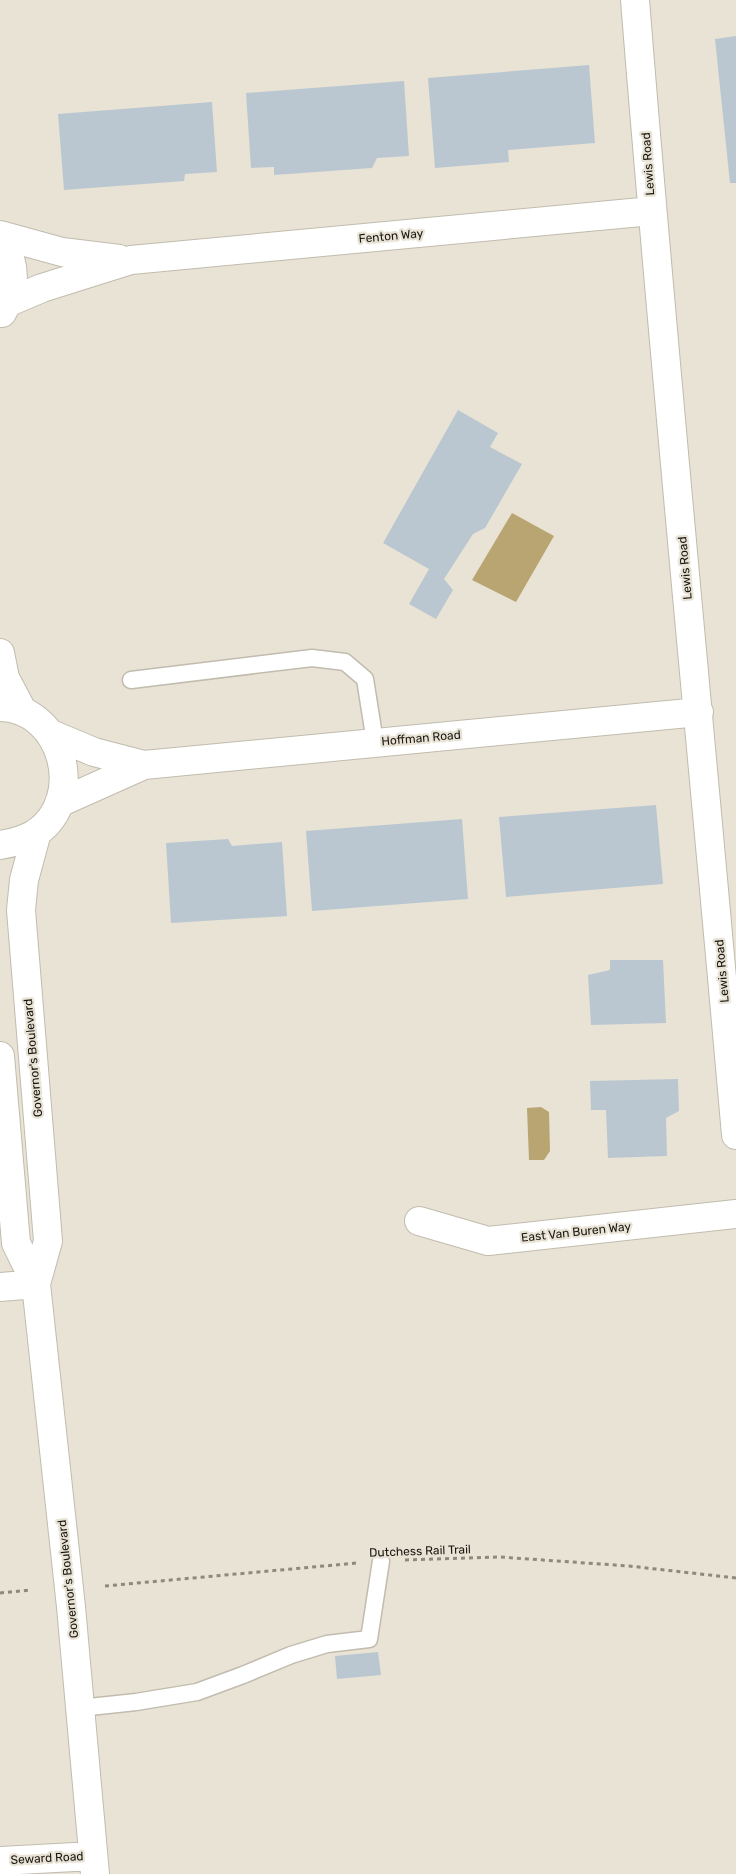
<svg xmlns="http://www.w3.org/2000/svg" width="736" height="1874" viewBox="0 0 736 1874" font-family="Rubik,sans-serif">
  <style>
    .water { fill: #b8a572 }
    .building { fill: #bac7d1 }
    .lines { fill: none; stroke-linecap: round; stroke-linejoin: round }
    .service-casing { stroke: #c1bcae; stroke-width: 19 }
    .minor-casing { stroke: #c1bcae; stroke-width: 30 }
    .path { stroke: #8d897f; stroke-width: 3; stroke-dasharray: 4 4; stroke-linecap: butt }
    .service { stroke: #fff; stroke-width: 16 }
    .minor { stroke: #fff; stroke-width: 28 }
    .labels { text-anchor: middle; stroke-width: 4.5; stroke-linejoin: round; paint-order: stroke }
    .street-label { font-size: 12px; fill: #181611; stroke: #e8e3d5 }
  </style>
  <rect width="100%" height="100%" fill="#e8e3d5"/>
  <path class="water" d="M 512,513 L 554,536 L 516,602 L 472,580 Z
    M 541,1107 L 549,1112 L 550,1151 L 544,1160 L 529,1160 L 527,1108 Z"/>
  <path class="building" d="M 736,36 L 736,183 L 730,183 L 715,39 Z
    M 589,65 L 595,143 L 508,150 L 509,162 L 435,168 L 428,78 Z
    M 404,81 L 409,156 L 377,158 L 372,168 L 274,175 L 274,167 L 251,168 L 246,93 Z
    M 212,102 L 217,172 L 185,174 L 184,181 L 64,190 L 58,114 Z
    M 458,410 L 498,433 L 490,447 L 522,464 L 485,528 L 473,534 L 444,579 L 453,590 L 436,619 L 409,604 L 429,569 L 383,543 Z
    M 656,805 L 663,884 L 506,897 L 499,817 Z
    M 462,819 L 468,899 L 312,911 L 306,831 Z
    M 228,839 L 232,846 L 282,842 L 287,916 L 171,923 L 166,843 Z
    M 610,960 L 663,960 L 666,1023 L 591,1025 L 588,975 L 610,970 Z
    M 678,1079 L 679,1111 L 666,1118 L 667,1156 L 608,1158 L 606,1110 L 591,1110 L 590,1081 Z
    M 378,1652 L 381,1675 L 337,1679 L 335,1656 Z"/>
  <g class="lines">
    <defs>
      <path id="service" d="M 131,680 L 312,658 L 345,662 L 365,679 L 375,742
        M 80,1708 L 136,1702 L 197,1692 L 243,1675 L 291,1655 L 327,1644 L 369,1639 L 381,1561"/>
      <path id="minor" d="M 635,0 C 665,379 703,757 736,1135
        M 0,235 L 62,252 L 119,259
        M 0,236 C 15,261 18,287 2,313
        M 9,302 L 42,288 L 131,260 L 652,211
        M 0,653 L 5,678 L 23,712
        M 0,707 C 63,708 87,798 36,833 C 25,840 13,843 0,845
        M 51,734 L 94,752 L 144,765
        M 59,803 L 144,765 L 699,712
        M 0,1056 L 16,1243 L 36,1284 L 71,1607 L 95,1874
        M 419,1221 L 488,1241 L 736,1214
        M 36,1284 L 48,1241 L 21,910 L 24,880 L 37,832
        M 0,1287 L 36,1284
        M 0,1861 L 93,1856"/>
    </defs>
    <use href="#service" class="service-casing"/>
    <use href="#minor" class="minor-casing"/>
    <path class="path" d="M 405,1560 L 500,1557 L 629,1566 L 736,1578
      M 105,1586 L 357,1563
      M 0,1593 L 31,1590"/>
    <use href="#service" class="service"/>
    <use href="#minor" class="minor"/>
  </g>
  <g class="labels">
    <g class="street-label">
      <text transform="translate(648 164) rotate(-94)" y="4">Lewis Road</text>
      <text transform="translate(391 236) rotate(-5)" y="4">Fenton Way</text>
      <text transform="translate(685 568) rotate(-95)" y="4">Lewis Road</text>
      <text transform="translate(421 738) rotate(-5)" y="4">Hoffman Road</text>
      <text transform="translate(722 971) rotate(-95)" y="4">Lewis Road</text>
      <text transform="translate(33 1058) rotate(-95)" y="4">Governor's Boulevard</text>
      <text transform="translate(576 1232) rotate(-6)" y="4">East Van Buren Way</text>
      <text transform="translate(420 1551) rotate(-2)" y="4">Dutchess Rail Trail</text>
      <text transform="translate(68 1579) rotate(-96)" y="4">Governor's Boulevard</text>
      <text transform="translate(47 1858) rotate(-3)" y="4">Seward Road</text>
    </g>
  </g>
</svg>
